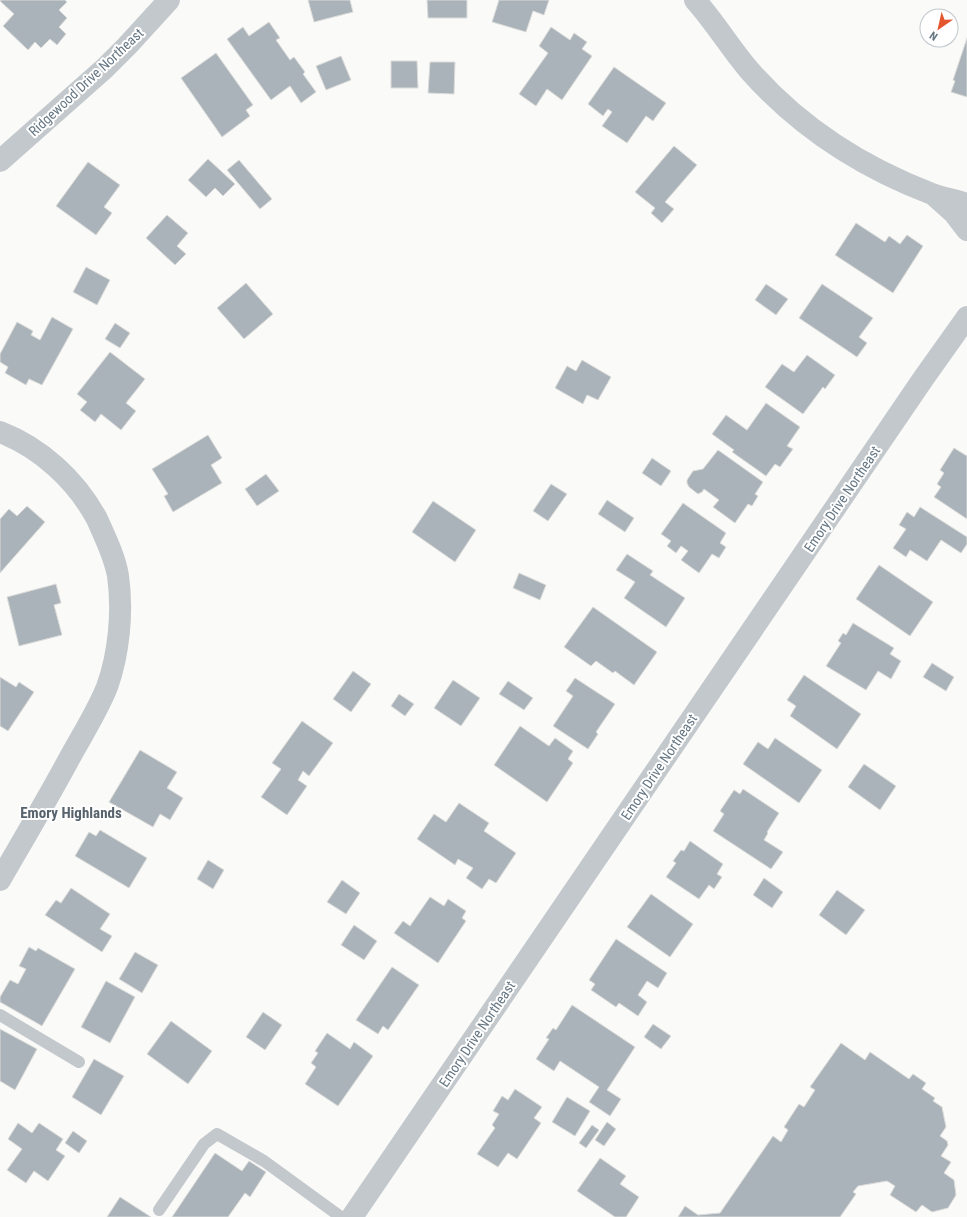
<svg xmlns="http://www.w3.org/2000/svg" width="967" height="1217" font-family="'Roboto Condensed',sans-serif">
<rect width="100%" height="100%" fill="#fafaf8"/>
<!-- building -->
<path fill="#aab3b9" stroke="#dcdcda" d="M1,0h64l2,2 -8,8 8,8 -8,9 7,7 -9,11 -7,-6 -9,9 -6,-6 -7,8 -25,-24 11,-12 -14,-13z
M308,0h42l3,12 -39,10z
M427,0h40v18h-39z
M498,0h51l-5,15 -11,-4 -7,21 -34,-10 7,-22z
M269,22l11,16 -4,2 14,20 4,-3 11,15 -2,2 13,18 -15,11 -11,-17 -19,14 -44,-61 16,-12 6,9z
M551,27l19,13 4,-7 13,9 -5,7 10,7 -30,44 -15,-11 -11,17 -17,-12 29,-41 -9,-7z
M967,38v59l-16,-5 4,-11 -2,-1z
M216,53l37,52 -7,5 4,6 -28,21 -41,-59z
M341,56l10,24 -25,10 -10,-24z
M391,61h26l1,27h-27z
M430,62h25l-1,32 -26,-1z
M614,67l52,36 -13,18 -7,-5 -19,27 -25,-17 10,-14 -4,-3 -5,7 -15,-12z
M674,146l23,19 -32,37 9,7 -12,14 -11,-10 4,-5 -20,-16z
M208,159l27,25 -12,12 -8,-8 -9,9 -18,-17z
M239,160l33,39 -12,10 -33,-39z
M88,162l32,23 -16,22 8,6 -16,22 -40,-29z
M167,215l21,18 -11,13 9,8 -11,11 -29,-27z
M856,223l29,19 4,-6 11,8 7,-9 16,11 -30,47 -58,-38z
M86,267l24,13 -13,25 -24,-13z
M246,283l27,31 -29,25 -27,-31z
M766,284l22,15 -12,16 -21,-15z
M822,284l51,34 -14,19 8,6 -10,14 -58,-39z
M52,317l21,12 -31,56 -13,-6 -3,6 -21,-12 3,-6 -8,-5v-8l17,-32 16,9 -2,4 9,5z
M115,323l15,10 -10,15 -15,-9z
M110,352l35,27 -19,24 10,8 -15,19 -20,-16 -6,8 -15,-12 7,-8 -10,-8z
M807,355l28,20 -10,14 -2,-2 -20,27 -38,-27 17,-23 12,8z
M582,360l29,17 -13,23 -11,-5 -4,9 -28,-16 12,-22 9,5z
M766,403l34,24 -13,19 6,3 -13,18 -5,-3 -9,12 -34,-24 2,-2 -22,-16 14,-19 21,15z
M208,435l14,23 -11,7 11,18 -49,29 -9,-16 4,-2 -16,-25z
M954,448l13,8v63l-33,-22 7,-10 -4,-3 7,-11 -4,-3z
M718,450l45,32 -8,12 3,2 -6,10 -4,-2 -13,19 -22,-16 6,-7 -15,-11 -2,3 -4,2 -9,-7 -2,-4v-3l6,-9 10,-2z
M652,458l19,13 -10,15 -19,-13z
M266,474l13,17 -22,15 -12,-17z
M551,484l16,10 -19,27 -15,-10z
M607,500l27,18 -9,14 -27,-18z
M433,501l43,29 -21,32 -43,-30z
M683,503l43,30 -6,10 6,4 -7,11 -7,-4 -13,19 -18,-13 7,-9 -7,-5 -5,7 -9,-7 4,-5 -10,-7z
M27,506l18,16 -45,51v-54l9,-10 8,7z
M920,507l47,30v7l-6,9 -20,-13 -14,21 -17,-11 -4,7 -13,-9 13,-19 -7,-4 8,-13 7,5z
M627,554l26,17 -3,4 35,23 -19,29 -42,-29 11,-16 -19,-12z
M879,565l54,37 -23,34 -54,-37z
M519,573l27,12 -6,15 -27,-12z
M56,584l5,19 -7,2 8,30 -43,11 -12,-49z
M593,607l64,45 -23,33 -19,-14 -2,2 -17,-12 -5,5 -27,-19z
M853,623l41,25 -4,6 11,7 -10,18 -13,-8 -12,19 -40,-24 15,-23 -3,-2 5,-8 3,2z
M932,663l22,14 -8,14 -23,-14z
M353,671l18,13 -20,28 -18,-13z
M804,675l57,39 -24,35 -47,-33 6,-10 -9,-6z
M0,677l16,10 3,-5 15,10 -26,39 -8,-5z
M575,678l40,26 -19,28 2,2 -10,15 -35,-23 20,-30 -7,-5z
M453,680l27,18 -19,28 -27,-18z
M508,681l25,17 -9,12 -25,-16z
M399,694l15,10 -9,12 -14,-10z
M302,721l31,22 -24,33 -6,-5 -5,9 9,6 -20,29 -26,-18 20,-28 -9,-6z
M520,726l29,20 6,-8 18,13 -5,8 5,4 -26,39 -53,-37z
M775,738l47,32 -23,33 -56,-39 15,-22 10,7z
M140,750l37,22 -10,16 16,10 -13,22 -10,-6 -7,13 -44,-25z
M864,764l32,22 -16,24 -32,-23z
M743,789l36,24 -12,19 1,1 -4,7 19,12 -12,17 -58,-38 11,-17 -4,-3 14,-21 6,4z
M459,803l30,20 -5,8 32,22 -20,30 -7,-4 -7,10 -16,-11 7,-10 -15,-9 -3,6 -38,-26 17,-25 12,8z
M100,830l47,28 -18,30 -54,-32 14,-24 7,4z
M690,841l33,23 -6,10 5,3 -8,12 -5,-4 -10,14 -33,-22 10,-14 -3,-2 8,-11 3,1z
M208,860l16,10 -11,19 -16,-10z
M764,878l19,14 -11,16 -19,-13z
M342,880l18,13 -14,21 -19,-12z
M71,888l39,26 -10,15 12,7 -10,16 -57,-37 11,-15 5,3z
M837,890l28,20 -19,25 -27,-20z
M651,894l42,30 -23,33 -43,-30z
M430,897l14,9 4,-7 18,12 -4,7 4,3 -28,42 -44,-30 9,-12 7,5z
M354,925l23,16 -13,19 -23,-15z
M616,939l51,34 -9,15 -11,-7 -9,14 9,7 -9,14 -19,-13 -3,4 -25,-17 4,-6 -6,-4z
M29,947l7,4 2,-3 37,21 -33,57 -42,-24v-5l10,-17 8,4 8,-15 -7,-3z
M135,952l23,13 -16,28 -23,-14z
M392,967l27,18 -31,45 -5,-4 -5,8 -22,-14z
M106,981l29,16 -25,46 -29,-16z
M572,1005l63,42 -28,43 14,9 -11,17 -21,-14 10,-15 -39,-26 -6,10 -18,-12 13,-20 -3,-1 7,-10 3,2z
M263,1012l19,13 -17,25 -19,-13z
M171,1021l41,30 -24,33 -41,-30z
M653,1024l18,12 -10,13 -17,-12z
M0,1029l37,20 -22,41 -15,-9z
M327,1033l23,16 4,-7 19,14 -35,50 -33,-22 11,-17 -5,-4 7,-10 -3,-2z
M841,1043l24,17 5,-8 39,27 4,-5 13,9 -4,6 13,9 -2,3 9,6 4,20 -6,9 7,5 1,4 -7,11 10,6 -7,11 10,7 2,15 -8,13 -16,4 -10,-7 -6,7 -26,-17 5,-9 -8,-5 -29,5 -5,6 3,2 -16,23h-162l7,-11 13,9 22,-2 53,-77 8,6 7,-12 -4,-3 15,-23 5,3 11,-17 -5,-3z
M94,1059l30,17 -23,39 -29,-18z
M515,1089l27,18 -8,11 7,5 -24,36 -9,-6 -10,14 -21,-13 18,-26 -3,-3 7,-11 -6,-3 9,-15 6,4z
M567,1097l23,14 -15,25 -23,-14z
M607,1122l9,7 -12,17 -9,-6z
M18,1123l14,10 7,-10 24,16 -7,11 9,6 -17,25 -14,-10 -8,12 -19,-13 15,-21 -14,-10z
M592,1125l7,5 -13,18 -7,-5z
M73,1131l14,10 -8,12 -14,-10z
M215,1153l27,18 7,-10 17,11 -16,25 -5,-4 -17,24h-56z
M600,1158l26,18 -6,8 19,13 -13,20h-11l-38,-26z
M120,1197l31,20h-44z"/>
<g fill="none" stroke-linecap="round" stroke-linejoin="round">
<!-- service -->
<path stroke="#c3c8cc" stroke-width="12" d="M0,1015l79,47
M159,1210l45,-66 13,-10 47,27 77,56"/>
<!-- minor -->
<path stroke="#c3c8cc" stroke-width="22" d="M695,0c20,22 35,48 54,70 50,57 112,97 183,124 11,4 23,6 35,10
M0,161l105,-93 22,-22 42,-46
M935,196l19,17 13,17
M0,432c41,16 76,48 97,87 8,18 18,38 21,57 5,35 1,78 -11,111 -10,25 -25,48 -38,72 -22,41 -46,81 -69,121
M352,1217l571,-838 44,-62"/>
</g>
<g text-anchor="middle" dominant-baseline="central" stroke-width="4" stroke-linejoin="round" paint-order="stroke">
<!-- street labels -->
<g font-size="14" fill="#657683" stroke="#fff">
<text transform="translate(86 82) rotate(-43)">Ridgewood Drive Northeast</text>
<text transform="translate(842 499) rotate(-56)">Emory Drive Northeast</text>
<text transform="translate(659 767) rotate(-56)">Emory Drive Northeast</text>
<text transform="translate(477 1034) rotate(-56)">Emory Drive Northeast</text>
</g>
<!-- neighbourhood labels -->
<g font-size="15" font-weight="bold" fill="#57646e" stroke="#fff">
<text x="71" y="813">Emory Highlands</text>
</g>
</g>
<!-- north arrow -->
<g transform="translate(939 28) rotate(214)"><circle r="19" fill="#ffffff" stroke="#c1c8cd"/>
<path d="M0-3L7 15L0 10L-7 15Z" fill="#e4572e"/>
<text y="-6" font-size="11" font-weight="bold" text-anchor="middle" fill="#657683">N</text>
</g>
</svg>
